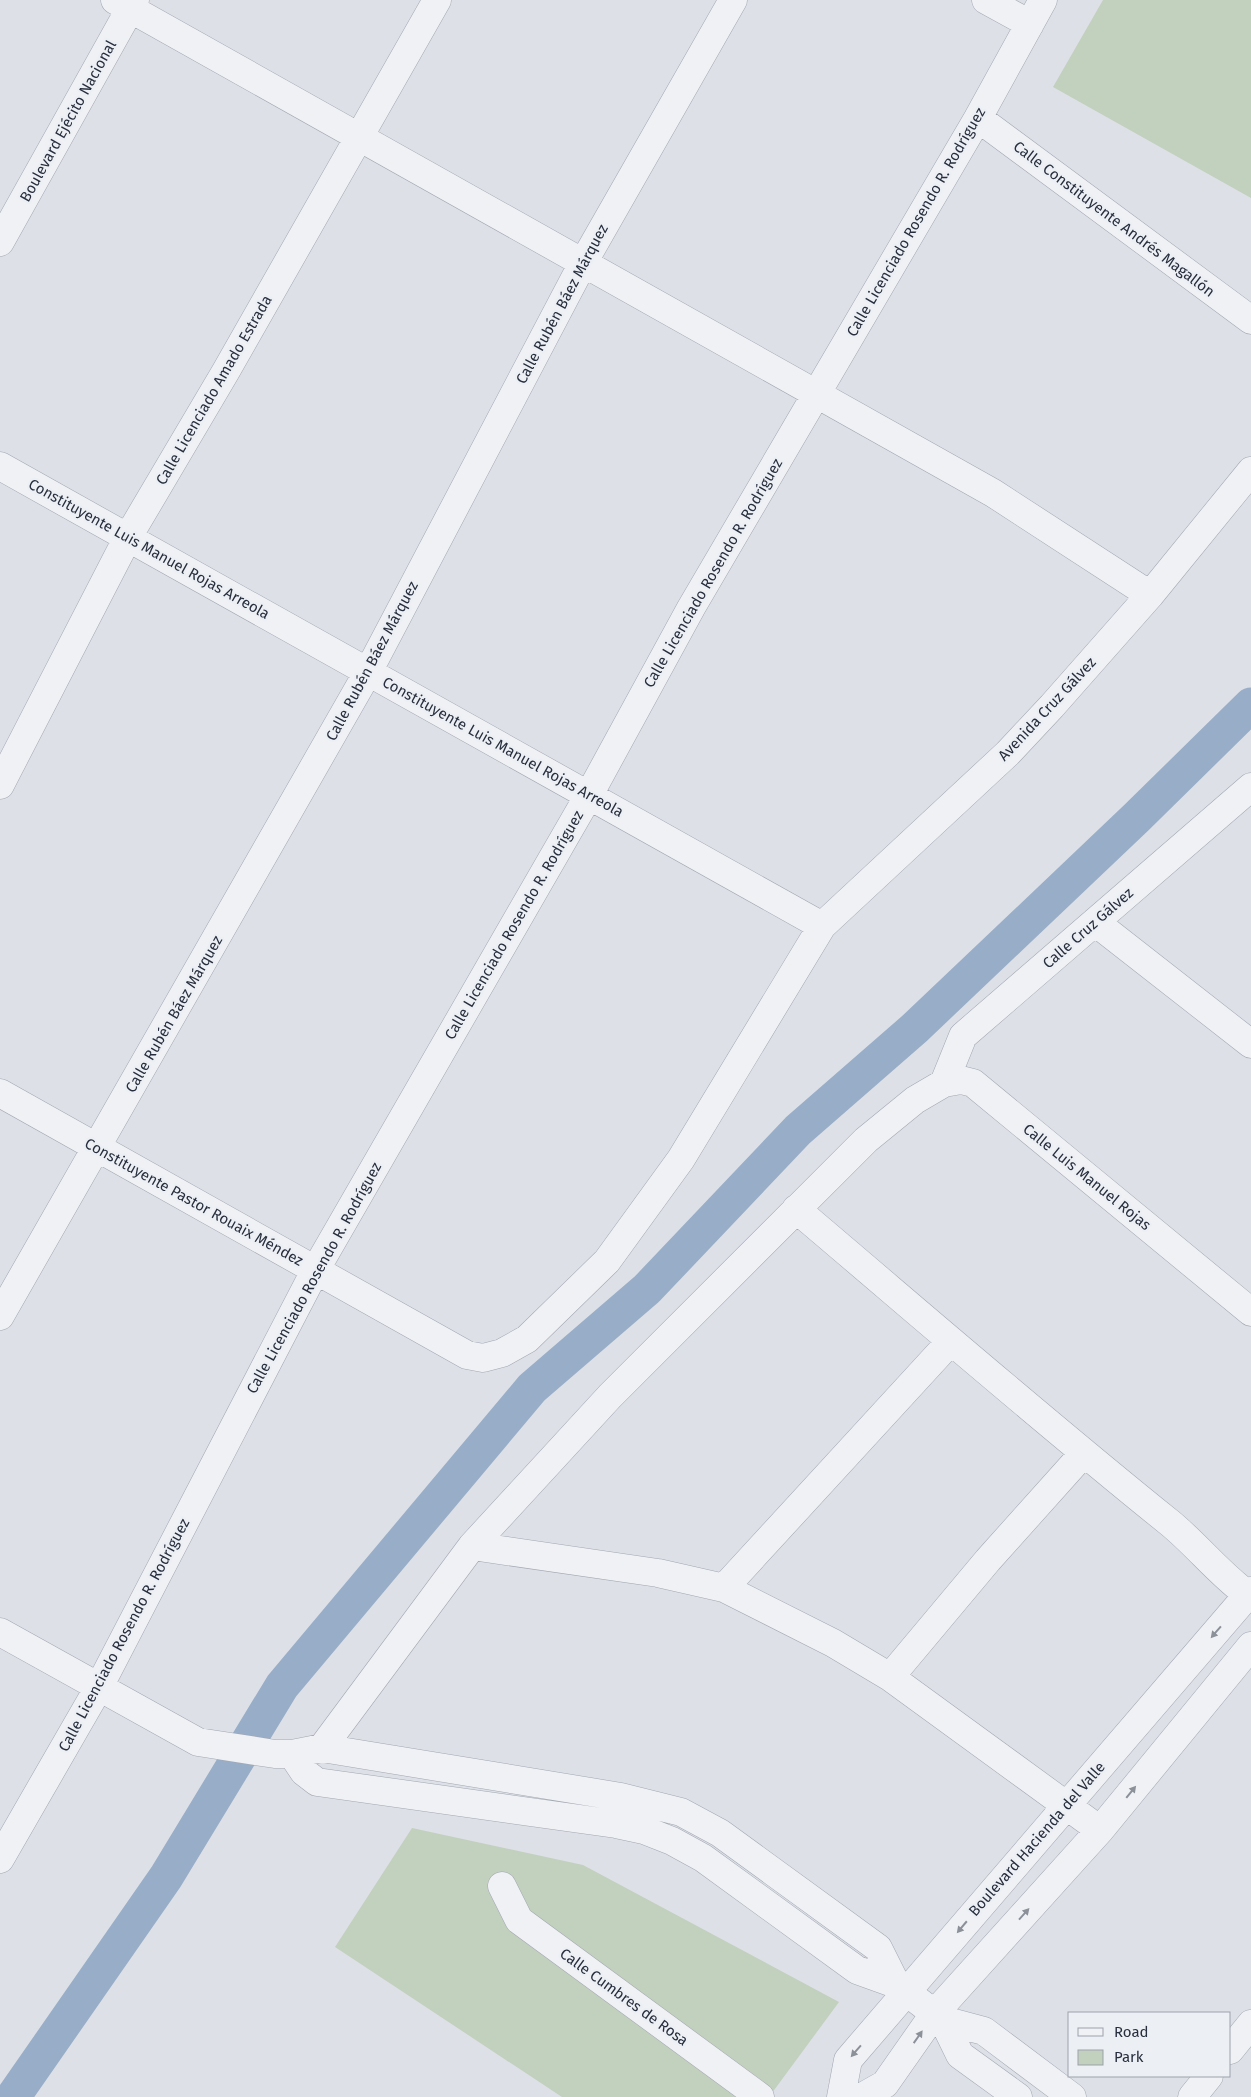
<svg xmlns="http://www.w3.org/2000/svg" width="1251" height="2097" font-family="'Fira Sans',sans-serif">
<rect width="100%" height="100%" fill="#dde0e7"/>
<!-- green -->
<path fill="#c2d0be" d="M1103,0h148v198l-198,-111z
M412,1828l171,37 256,137 -70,95h-207l-227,-150z"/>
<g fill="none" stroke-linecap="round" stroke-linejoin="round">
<!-- canal -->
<path stroke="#98adc7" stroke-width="35" d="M13,2097l153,-220 116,-191 250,-298 115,-99 151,-159 117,-102 221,-210 115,-113"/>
<!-- minor casing -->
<g stroke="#a3a7b1" stroke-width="29">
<path id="minor" d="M115,0l878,493 157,102
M986,0l44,24
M978,118l273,202
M0,242l135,-242
M0,466l822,460
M0,785l128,-248 98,-166 211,-371
M1095,922l156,122
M944,1083l19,-47 288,-249
M0,1093l467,262 16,3 19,-5 25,-14 80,-78 74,-102 141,-233 186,-173 44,-47 98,-111 101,-124
M796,1209c124,105 247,212 374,314 28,23 51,53 81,74
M0,1316l368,-644 215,-409 150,-263
M472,1546l186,27 66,15 109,55 57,34 210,153
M724,1588l226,-246
M0,1632l198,110 77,12h17l30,-6 299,49 60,15 39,21 158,115 18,36 47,36 17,35 58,42
M890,1677l98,-117 95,-106
M322,1748l150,-202 138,-150 256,-256 49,-40 29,-17 17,-3 12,3 278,229
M292,1754l12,18 13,10 299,42 28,6 28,11 31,17 154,112 39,14
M0,1859l99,-172 217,-418 273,-474 102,-187 287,-490 65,-118
M502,1886l17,34 241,177
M943,2020l41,11 88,66
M1230,2050l21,-26
M841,2097l7,-37 403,-469
M862,2097l23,-13 49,-70 166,-184 151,-184
M1192,2097l17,-21"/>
</g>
<!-- minor -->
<use href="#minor" stroke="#eff1f5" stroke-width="28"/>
</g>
<!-- one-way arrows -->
<defs><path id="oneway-solid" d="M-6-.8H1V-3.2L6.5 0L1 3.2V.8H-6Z" transform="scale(1.25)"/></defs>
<g fill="#8b9099">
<use href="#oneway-solid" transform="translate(1216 1632) rotate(131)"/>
<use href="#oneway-solid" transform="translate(1131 1792) rotate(-51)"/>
<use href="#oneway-solid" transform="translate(1024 1914) rotate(-48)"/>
<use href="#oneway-solid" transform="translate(962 1927) rotate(130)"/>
<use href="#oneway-solid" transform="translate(918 2037) rotate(-55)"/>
<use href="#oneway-solid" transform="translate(856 2051) rotate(131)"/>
</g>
<g text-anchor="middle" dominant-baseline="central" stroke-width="4.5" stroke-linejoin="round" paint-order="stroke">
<!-- street labels -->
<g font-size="15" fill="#272e3d" stroke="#eceff4">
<text transform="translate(68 121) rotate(-61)">Boulevard Ejécito Nacional</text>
<text transform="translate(1114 219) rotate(37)">Calle Constituyente Andrés Magallón</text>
<text transform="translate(916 222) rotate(-60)">Calle Licenciado Rosendo R. Rodríguez</text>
<text transform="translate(562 304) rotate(-62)">Calle Rubén Báez Márquez</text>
<text transform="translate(214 390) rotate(-60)">Calle Licenciado Amado Estrada</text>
<text transform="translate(149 549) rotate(29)">Constituyente Luis Manuel Rojas Arreola</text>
<text transform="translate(713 573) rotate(-60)">Calle Licenciado Rosendo R. Rodríguez</text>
<text transform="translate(372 661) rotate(-62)">Calle Rubén Báez Márquez</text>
<text transform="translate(1047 709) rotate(-47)">Avenida Cruz Gálvez</text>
<text transform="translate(503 747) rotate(29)">Constituyente Luis Manuel Rojas Arreola</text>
<text transform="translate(514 925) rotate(-60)">Calle Licenciado Rosendo R. Rodríguez</text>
<text transform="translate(1088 928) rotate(-41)">Calle Cruz Gálvez</text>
<text transform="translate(174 1014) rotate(-60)">Calle Rubén Báez Márquez</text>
<text transform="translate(1087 1177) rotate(39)">Calle Luis Manuel Rojas</text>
<text transform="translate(194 1202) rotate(29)">Constituyente Pastor Rouaix Méndez</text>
<text transform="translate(314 1278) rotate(-61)">Calle Licenciado Rosendo R. Rodríguez</text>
<text transform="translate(124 1635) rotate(-62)">Calle Licenciado Rosendo R. Rodríguez</text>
<text transform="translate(1037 1839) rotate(-49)">Boulevard Hacienda del Valle</text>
<text transform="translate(624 1997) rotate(36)">Calle Cumbres de Rosa</text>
</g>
</g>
<!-- legend -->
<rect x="1068" y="2012" width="162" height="65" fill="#eceff4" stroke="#9da2ab"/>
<rect x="1078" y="2028" width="25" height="8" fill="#eff1f5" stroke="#9da2ab"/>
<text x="1114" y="2037" font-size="15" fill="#272e3d">Road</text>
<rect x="1078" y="2050" width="25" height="15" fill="#c2d0be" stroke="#9da2ab"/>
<text x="1114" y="2062" font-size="15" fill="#272e3d">Park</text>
</svg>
